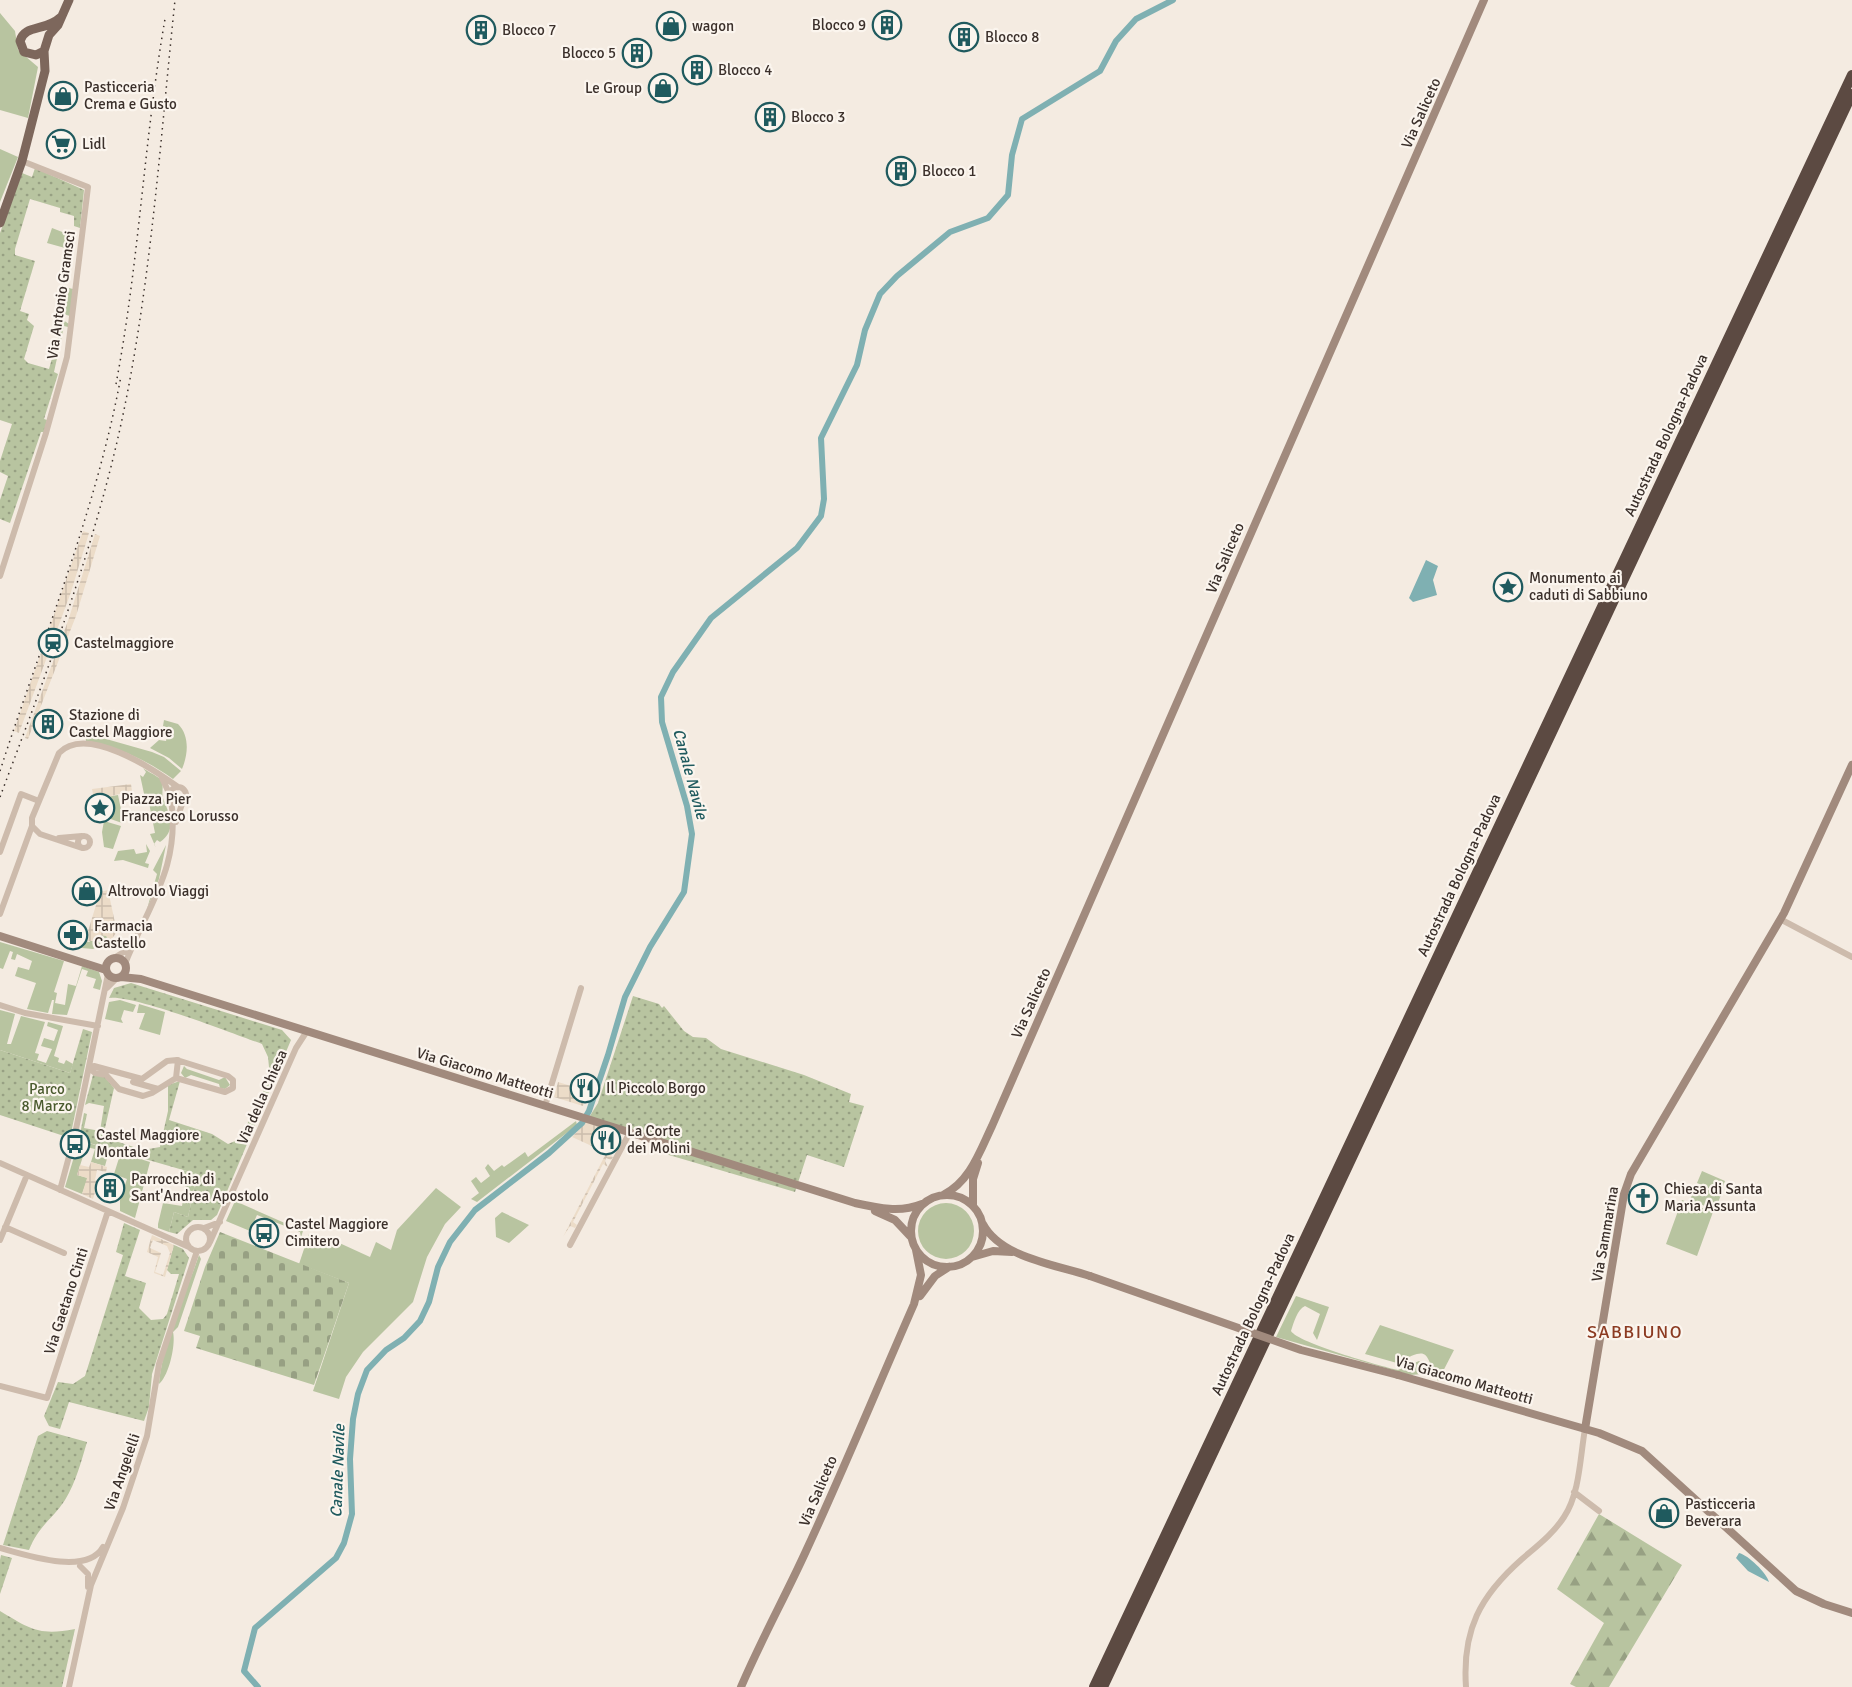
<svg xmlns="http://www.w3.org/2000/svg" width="1852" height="1687" font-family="Signika,sans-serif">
<defs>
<pattern id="forest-firs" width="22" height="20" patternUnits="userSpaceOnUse" patternTransform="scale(1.5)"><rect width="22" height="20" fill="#b8c4a0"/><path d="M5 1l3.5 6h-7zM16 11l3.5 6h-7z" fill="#97a083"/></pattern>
<pattern id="cemetery-stones" width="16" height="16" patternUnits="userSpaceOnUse" patternTransform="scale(1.5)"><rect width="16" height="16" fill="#b8c4a0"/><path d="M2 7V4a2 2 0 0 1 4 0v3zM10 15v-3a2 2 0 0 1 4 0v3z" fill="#97a083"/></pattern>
<pattern id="park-dots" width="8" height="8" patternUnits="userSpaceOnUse" patternTransform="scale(1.5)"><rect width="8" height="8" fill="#b8c4a0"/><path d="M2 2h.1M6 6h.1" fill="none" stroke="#97a083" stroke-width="1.8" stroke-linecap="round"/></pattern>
<pattern id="plaza-grid" width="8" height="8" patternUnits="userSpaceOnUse" patternTransform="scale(1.5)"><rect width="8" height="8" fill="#ecdcc8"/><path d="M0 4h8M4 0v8" fill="none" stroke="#cbbdac"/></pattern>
</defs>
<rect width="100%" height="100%" fill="#f4ebe1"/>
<!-- grass -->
<path fill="#b8c4a0" d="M0,13l15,18 3,19 20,17 -10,51 -28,-8z
M0,149l18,8 -18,45z
M52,228l18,7 -5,13 -18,-5z
M65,287l8,2 -3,27 -13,-4z
M164,720l14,4c12,12 10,31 4,45l-13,-11 -19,-10 9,-8 7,1 3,-13 -6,-2z
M85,733l67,19 12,5 17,14 -8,8c-27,-19 -54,-32 -87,-38z
M143,768c5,4 13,7 17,11 5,7 1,12 3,19 6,16 15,31 -3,44l-3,-2 -3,4 2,4 -6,-14 5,-1 -6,-30h-3l-6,-28 3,2 3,-5z
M118,795l5,24 -1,4 -20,-7 5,-19z
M104,821l17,5 -8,23 -9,-2 -2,-15z
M146,844l4,7 -5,12 4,1 -1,4 -25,-8 -9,1 4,-10 16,-2 2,5 11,-2z
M166,845l-7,34 -12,30 10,-35 -4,-4z
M98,935h8l4,6 -17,8 -22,-2 3,-9 15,4z
M0,942l64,19 -10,31 3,1 -2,10 10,2 3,-21 8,2 6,-20 17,6 3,9 -2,9 -7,-2 3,-9 -10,-3 2,-5 -6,-2 -15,46 -15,-1 2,-14h-2l-4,13 -21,-4 9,-26 -21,-7 3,-9 11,3 3,-9 -15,-7 -2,6 -4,-1 2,-7 -3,-1 -7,18 -3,-1z
M120,1000l16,5 -3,7 -9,-2 -3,9 2,4 -18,-4 4,-17z
M139,1004l26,8 -5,23 -21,-6 6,-16h-8z
M0,1010l15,4 -8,30h4l10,-28 24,6 -10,31 4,1 -2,6 9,3 6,-14 -11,-3 3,-8 10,3 4,-11 -11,-4 1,-4 15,4 -9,30 5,2 -1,4 6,2 2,-4 7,4 -3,9 -70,-23z
M184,1066l3,3 32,11 6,-3 5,8 -5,4 -5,-1 -1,-4 -28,-9 -6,3 -4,-5z
M576,1121l1,4 -100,77 -6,-3 8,-6 -8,-12 5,-4 5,6 9,-7 -5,-8 3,-4 6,7 8,-6 2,2 21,-15 3,5z
M79,1140l71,22 -15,56 -15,-7v-11l7,-21 -13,-5 5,-16 -11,-3 -3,11 -14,-4 4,-13 -9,-2 -9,28 11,3 -6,16 -17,-7z
M182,1170l15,4 -9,43 -14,-5 -5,20 -11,-4v-4l5,-21 19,3 4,-22 -7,-2z
M1702,1171l23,10 -5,12 -23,-10z
M1696,1185l25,10 -6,15 -25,-10z
M436,1188l25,19 -16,17 -18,33 -14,45 -50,50 -17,25 -7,22 -26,-8 36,-108 -50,-19 10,-30 24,11 2,-4 35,16 6,-15 15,8 6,-20z
M1682,1200l31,12 -16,44 -31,-12z
M235,1201l68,30 -2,6 -1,-5 -43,-17 -7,16 -24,-10z
M918 1231a28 28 0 1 1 56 0a28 28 0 1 1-56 0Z
M502,1212l27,13 -20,18 -13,-6 -1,-19z
M199,1255l2,4 -23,68 -5,5c3,12 -4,44 -14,52 3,-39 27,-91 40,-129z
M1296,1296l33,11 -12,33 -4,-7 7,-19 -15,-8c-8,4 -11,16 -14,25 7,12 89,35 107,39l21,-9 6,4 -2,9 -13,1 -134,-38z
M1380,1325l74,25 -16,31c-14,-28 -7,-36 -41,-18l-32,-9z"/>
<!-- forest -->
<path fill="url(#forest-firs)" d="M1599,1514l83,51 -73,122h-33l-6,-3 34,-61 -47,-34z"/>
<!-- cemetery -->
<path fill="url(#cemetery-stones)" d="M220,1232l129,51 -35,102 -118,-37 4,-12 -16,-5 21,-64z"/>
<!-- park -->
<path fill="url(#park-dots)" d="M35,168l49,22 -4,38 -6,-2v-10l-14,-4v-4l-30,-9 -15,50v6l20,6 -15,50 9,3 -2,6 7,6 -10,33 4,4 21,6 14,-49 6,4 -1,3 -4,-1 -10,46 4,2 -14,45 3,1 -3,12h-3l-31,91 -10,-4v-19l8,-24 -8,-4v-11l12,-37 -12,-4v-187l22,-60 10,4z
M131,983l151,47 9,10 -74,175 -6,5h-18l-16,14 -8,-2 5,-20 14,5 9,-43 -118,-34 5,-27 3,1 -3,14 16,3 4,-25 -15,-3 -4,2 8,-30 12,2 9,11 -11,49 40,13 17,-3 8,-36v-26l12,-4 -11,39 43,14 16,10 12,-5 30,-62 -2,-20 -6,-13c-28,-10 -130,-50 -153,-46l5,-10z
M633,996l26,8 3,4 2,-2 20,25 9,6 13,1 15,11 83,26 47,19 -2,8 15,4 -20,61 -37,-12 -12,37 -133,-39 -5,-12 -69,-22 10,-16z
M83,1029l9,3 -22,106 -70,-23v-65l70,23z
M124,1223l16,7 -15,46 21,7 -7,25 12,12 12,-1 4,-5 12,-40h-8l-4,-4 7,-25 9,4 6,9 -37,116 -3,33 -5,14 -75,-19 -9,27 -11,-3 -5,-10 14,-34 15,2 12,-8 38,-121 -7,-3z
M47,1431l40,11c-6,20 -11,40 -22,58 -13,20 -26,25 -36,50l-26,-5 35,-109z
M1,1555l11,3 -12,36v-34z
M0,1611c30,18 39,25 75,18l-13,58h-62z"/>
<!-- plaza -->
<path fill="url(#plaza-grid)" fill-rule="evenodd" d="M83,531l6,2 -18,59 -52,141 -5,-2z
M95,534l5,2 -24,80 -48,123 -3,-1 44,-120z
M131,784l1,7 -25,6 -9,23 -6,-31z
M108,890l9,42 -7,9 -4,-5 -8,-1 -5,6h-8l15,-49z
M558,1082l30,9 -5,15 -29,-9z
M586,1122l34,12v3l-11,17 4,3 -2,3 -5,-2 -1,3 3,6 -5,-3 -30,58 4,3 -2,3 -5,-2 -7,11 53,-103 -12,-5 -10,18 -22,-10z
M91,1162l16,5 -1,5 -9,-2 -2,10 3,2 -5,17 -11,-5 5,-16 -10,-3 3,-10 9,2z
M152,1235l22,10 -9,32 -11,-4 4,-16 -11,-5zM153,1240l14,6 3,7 -7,22 -8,-3 6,-19 -11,-5z"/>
<!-- water -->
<path fill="#7fb0b2" d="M1426,560l12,6 -5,14 4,15 -24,7 -4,-4z
M1739,1553c9,2 28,20 30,29l-21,-11 -12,-13z"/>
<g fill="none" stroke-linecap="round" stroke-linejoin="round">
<!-- canal -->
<path stroke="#7fb0b2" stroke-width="6" d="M258,1687l-14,-16 11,-43 81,-70 8,-15 8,-29 -2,-55 3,-40 5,-25 9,-24 19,-20 18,-12 16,-17 9,-19 9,-35 12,-25 25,-32 74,-57 33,-30 7,-12 19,-56 17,-58 25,-50 34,-55 8,-58 -5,-28 -25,-84 -1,-25 12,-25 38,-54 86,-70 24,-32 3,-17 -3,-61 36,-73 8,-35 15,-36 17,-18 53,-44 38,-14 20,-23 4,-40 10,-36 78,-48 16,-30 20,-22 37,-19"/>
<!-- street -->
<path stroke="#cdbbac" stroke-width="6" d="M0,576l46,-143 21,-76 21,-170 -66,-26
M161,776l9,19
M170 795a8 8 0 1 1 16 0a8 8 0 1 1-16 0Z
M176,822l7,-21
M78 842a6 6 0 1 1 12 0a6 6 0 1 1-12 0Z
M59,838l23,-2
M82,848l-42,-14 -8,-8v-8l27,-65c27,-29 94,16 119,34
M0,852l21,-58 18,7
M0,914l32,-88
M1780,919l72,38
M114,958l16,-10
M125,964c23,-59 56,-97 46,-165
M107,988l10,-10
M0,1005l25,8 73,13
M177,1060l51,16 5,4v8l-8,4 -49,-14 -24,15 -9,3 -24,-7 -13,-14 -11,-2 -6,-5 5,-2 48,13 25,-18z
M176,1078l2,-18
M133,1082l25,7
M545,1106l36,-118
M0,1163l189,84
M60,1190l15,-56 33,-160
M186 1239a12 12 0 1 1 24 0a12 12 0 1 1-24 0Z
M5,1227l59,26
M204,1228l16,-6
M0,1240l27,-65
M210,1242l86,-194 11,-17
M570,1245l60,-113
M0,1386l47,12 61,-187
M1574,1492l25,19
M0,1548c25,7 87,28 103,-1
M80,1566l8,8v13
M69,1687l22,-102 32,-77 24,-72 12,-72 38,-113
M1466,1687c-4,-57 14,-91 56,-128 15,-13 31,-25 42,-42 16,-24 16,-60 21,-88"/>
<!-- secondary -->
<path stroke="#a18a7d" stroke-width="8" d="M0,936l106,34
M106 968a10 10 0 1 1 20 0a10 10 0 1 1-20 0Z
M121,977l20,2 714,224c23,5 45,10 67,1
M943,1195c27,-13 37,-44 49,-69l492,-1126
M911 1231a36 36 0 1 1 72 0a36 36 0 1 1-72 0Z
M973,1206v-27l5,-16
M875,1211l20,9 15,16
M983,1224c18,34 74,41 107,52
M972,1257l21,-6 19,1
M920,1296l15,-20 14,-9
M1398,1375l201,58 43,18 154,140 28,13 28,9
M1585,1429l39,-235 7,-20 153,-261 68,-148
M741,1687c20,-47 44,-90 65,-136 38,-82 72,-165 108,-247l7,-29 -5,-25"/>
<!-- primary -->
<path stroke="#7d675c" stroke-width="9" d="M61,17c-16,15 -36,7 -41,24l4,11 12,3 8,-4 5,-16 9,-10 11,-25
M0,223l22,-62 10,-39 13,-51 -1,-20"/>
<!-- highway -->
<path stroke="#5c4a42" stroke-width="10" d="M1094,1687l758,-1612
M1103,1687l749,-1593"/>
<!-- rail -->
<path stroke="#3b302b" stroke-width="1.5" stroke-dasharray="1.5 4.5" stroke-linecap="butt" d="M116,384c23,-121 28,-244 49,-365
M0,771c42,-131 96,-259 121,-395
M0,797c49,-131 99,-260 126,-397 26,-131 35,-267 49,-400"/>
<!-- secondary-bridge -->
<path stroke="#a18a7d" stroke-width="8" d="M1090,1276l211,74 97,25"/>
</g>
<!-- icons -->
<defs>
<g id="building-ring" transform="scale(1.5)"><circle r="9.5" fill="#fbf5ee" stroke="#1f5a5e" stroke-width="1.5"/><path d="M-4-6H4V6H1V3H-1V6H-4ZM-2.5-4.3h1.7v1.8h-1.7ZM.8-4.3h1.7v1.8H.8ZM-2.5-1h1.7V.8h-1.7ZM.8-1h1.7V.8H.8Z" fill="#1f5a5e"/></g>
<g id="shop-ring" transform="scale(1.5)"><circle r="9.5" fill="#fbf5ee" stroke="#1f5a5e" stroke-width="1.5"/><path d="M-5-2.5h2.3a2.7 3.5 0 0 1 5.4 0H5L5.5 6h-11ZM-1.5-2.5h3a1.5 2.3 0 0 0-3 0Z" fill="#1f5a5e"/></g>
<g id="supermarket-ring" transform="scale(1.5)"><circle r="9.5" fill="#fbf5ee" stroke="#1f5a5e" stroke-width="1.5"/><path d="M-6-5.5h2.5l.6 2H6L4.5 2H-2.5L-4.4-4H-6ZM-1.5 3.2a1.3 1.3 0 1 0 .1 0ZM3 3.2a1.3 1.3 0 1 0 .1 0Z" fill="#1f5a5e"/></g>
<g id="sight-ring" transform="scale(1.5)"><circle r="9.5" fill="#fbf5ee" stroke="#1f5a5e" stroke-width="1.5"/><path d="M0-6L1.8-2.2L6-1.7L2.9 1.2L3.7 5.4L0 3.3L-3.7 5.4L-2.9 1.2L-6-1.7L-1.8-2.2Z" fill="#1f5a5e"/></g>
<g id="station-ring" transform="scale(1.5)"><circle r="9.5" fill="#fbf5ee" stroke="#1f5a5e" stroke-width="1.5"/><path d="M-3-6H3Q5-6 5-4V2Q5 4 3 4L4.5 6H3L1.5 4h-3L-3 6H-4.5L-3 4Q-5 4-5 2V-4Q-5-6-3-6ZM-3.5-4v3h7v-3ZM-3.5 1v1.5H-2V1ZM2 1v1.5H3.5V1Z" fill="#1f5a5e"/></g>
<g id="pharmacy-ring" transform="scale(1.5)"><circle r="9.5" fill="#fbf5ee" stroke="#1f5a5e" stroke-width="1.5"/><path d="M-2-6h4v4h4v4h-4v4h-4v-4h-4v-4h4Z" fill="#1f5a5e"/></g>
<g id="restaurant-ring" transform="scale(1.5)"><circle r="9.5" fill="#fbf5ee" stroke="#1f5a5e" stroke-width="1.5"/><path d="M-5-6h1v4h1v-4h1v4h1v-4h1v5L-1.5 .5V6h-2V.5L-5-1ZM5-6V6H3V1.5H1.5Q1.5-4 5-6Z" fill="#1f5a5e"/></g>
<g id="bus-ring" transform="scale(1.5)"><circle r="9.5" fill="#fbf5ee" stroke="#1f5a5e" stroke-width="1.5"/><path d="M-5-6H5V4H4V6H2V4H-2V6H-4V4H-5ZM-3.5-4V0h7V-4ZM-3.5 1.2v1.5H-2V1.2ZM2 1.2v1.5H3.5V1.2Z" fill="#1f5a5e"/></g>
<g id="church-ring" transform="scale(1.5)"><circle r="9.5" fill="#fbf5ee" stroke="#1f5a5e" stroke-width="1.5"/><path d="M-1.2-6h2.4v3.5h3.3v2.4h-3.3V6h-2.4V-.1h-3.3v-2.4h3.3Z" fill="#1f5a5e"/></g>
</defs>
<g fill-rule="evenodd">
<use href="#building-ring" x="887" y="25"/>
<use href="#shop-ring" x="671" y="26"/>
<use href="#building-ring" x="481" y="30"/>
<use href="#building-ring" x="964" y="37"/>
<use href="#building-ring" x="637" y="53"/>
<use href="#building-ring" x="697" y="70"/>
<use href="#shop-ring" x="663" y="88"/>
<use href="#shop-ring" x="63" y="96"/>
<use href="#building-ring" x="770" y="117"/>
<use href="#supermarket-ring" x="61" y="144"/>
<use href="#building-ring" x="901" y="171"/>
<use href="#sight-ring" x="1508" y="587"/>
<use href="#station-ring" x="53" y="643"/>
<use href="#building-ring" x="48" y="724"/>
<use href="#sight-ring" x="100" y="808"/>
<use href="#shop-ring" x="87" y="891"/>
<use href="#pharmacy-ring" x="73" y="935"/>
<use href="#restaurant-ring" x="585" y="1088"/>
<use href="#restaurant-ring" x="606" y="1140"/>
<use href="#bus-ring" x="75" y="1144"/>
<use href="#building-ring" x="110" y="1188"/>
<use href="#church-ring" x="1643" y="1198"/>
<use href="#bus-ring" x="264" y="1233"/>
<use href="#shop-ring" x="1664" y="1513"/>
</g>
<g text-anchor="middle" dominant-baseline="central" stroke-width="4.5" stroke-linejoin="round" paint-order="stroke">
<!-- poi labels -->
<g font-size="15" fill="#3b302b" stroke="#fbf5ee" text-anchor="start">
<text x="866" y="25" text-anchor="end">Blocco 9</text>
<text x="692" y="26">wagon</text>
<text x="502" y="30">Blocco 7</text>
<text x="985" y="37">Blocco 8</text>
<text x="616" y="53" text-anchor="end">Blocco 5</text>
<text x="718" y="70">Blocco 4</text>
<text x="84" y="87">Pasticceria<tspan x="84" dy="17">Crema e Gusto</tspan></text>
<text x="642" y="88" text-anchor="end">Le Group</text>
<text x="791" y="117">Blocco 3</text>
<text x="82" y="144">Lidl</text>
<text x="922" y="171">Blocco 1</text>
<text x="1529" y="578">Monumento ai<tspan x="1529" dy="17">caduti di Sabbiuno</tspan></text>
<text x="74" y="643">Castelmaggiore</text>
<text x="69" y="715">Stazione di<tspan x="69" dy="17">Castel Maggiore</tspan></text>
<text x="121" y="799">Piazza Pier<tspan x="121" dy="17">Francesco Lorusso</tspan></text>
<text x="108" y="891">Altrovolo Viaggi</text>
<text x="94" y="926">Farmacia<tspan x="94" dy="17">Castello</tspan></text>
<text x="606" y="1088">Il Piccolo Borgo</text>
<text x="627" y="1131">La Corte<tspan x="627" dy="17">dei Molini</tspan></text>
<text x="96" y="1135">Castel Maggiore<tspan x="96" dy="17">Montale</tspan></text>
<text x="131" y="1179">Parrocchia di<tspan x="131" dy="17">Sant'Andrea Apostolo</tspan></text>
<text x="1664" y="1189">Chiesa di Santa<tspan x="1664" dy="17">Maria Assunta</tspan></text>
<text x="285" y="1224">Castel Maggiore<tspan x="285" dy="17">Cimitero</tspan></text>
<text x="1685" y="1504">Pasticceria<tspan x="1685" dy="17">Beverara</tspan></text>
</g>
<!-- street labels -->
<g font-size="15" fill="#3b302b" stroke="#fbf5ee">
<text transform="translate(1421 113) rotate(-66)">Via Saliceto</text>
<text transform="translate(61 295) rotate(-82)">Via Antonio Gramsci</text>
<text transform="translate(1666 435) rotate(-65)">Autostrada Bologna-Padova</text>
<text transform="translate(1225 558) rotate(-67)">Via Saliceto</text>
<text transform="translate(1459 875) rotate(-65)">Autostrada Bologna-Padova</text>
<text transform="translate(1031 1003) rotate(-66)">Via Saliceto</text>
<text transform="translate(485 1073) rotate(17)">Via Giacomo Matteotti</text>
<text transform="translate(262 1097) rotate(-66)">Via della Chiesa</text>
<text transform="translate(1605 1234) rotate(-80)">Via Sammarina</text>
<text transform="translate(66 1301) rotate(-72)">Via Gaetano Cinti</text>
<text transform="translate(1253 1314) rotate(-65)">Autostrada Bologna-Padova</text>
<text transform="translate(1464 1380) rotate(16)">Via Giacomo Matteotti</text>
<text transform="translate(122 1472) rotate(-71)">Via Angelelli</text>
<text transform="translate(818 1491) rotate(-67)">Via Saliceto</text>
</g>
<!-- park labels -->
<g font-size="15" fill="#4a5a2e" stroke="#fbf5ee">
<text x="47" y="1089">Parco<tspan x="47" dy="17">8 Marzo</tspan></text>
</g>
<!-- water labels -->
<g font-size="16" font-style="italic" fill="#1f5a5e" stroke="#fbf5ee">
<text transform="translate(690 774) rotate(75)">Canale Navile</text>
<text transform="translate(338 1471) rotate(-88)">Canale Navile</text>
</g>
<!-- quarter labels -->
<g font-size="18" letter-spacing="1.5" fill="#8c3b22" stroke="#fbf5ee">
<text x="1635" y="1332">SABBIUNO</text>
</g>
</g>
</svg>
